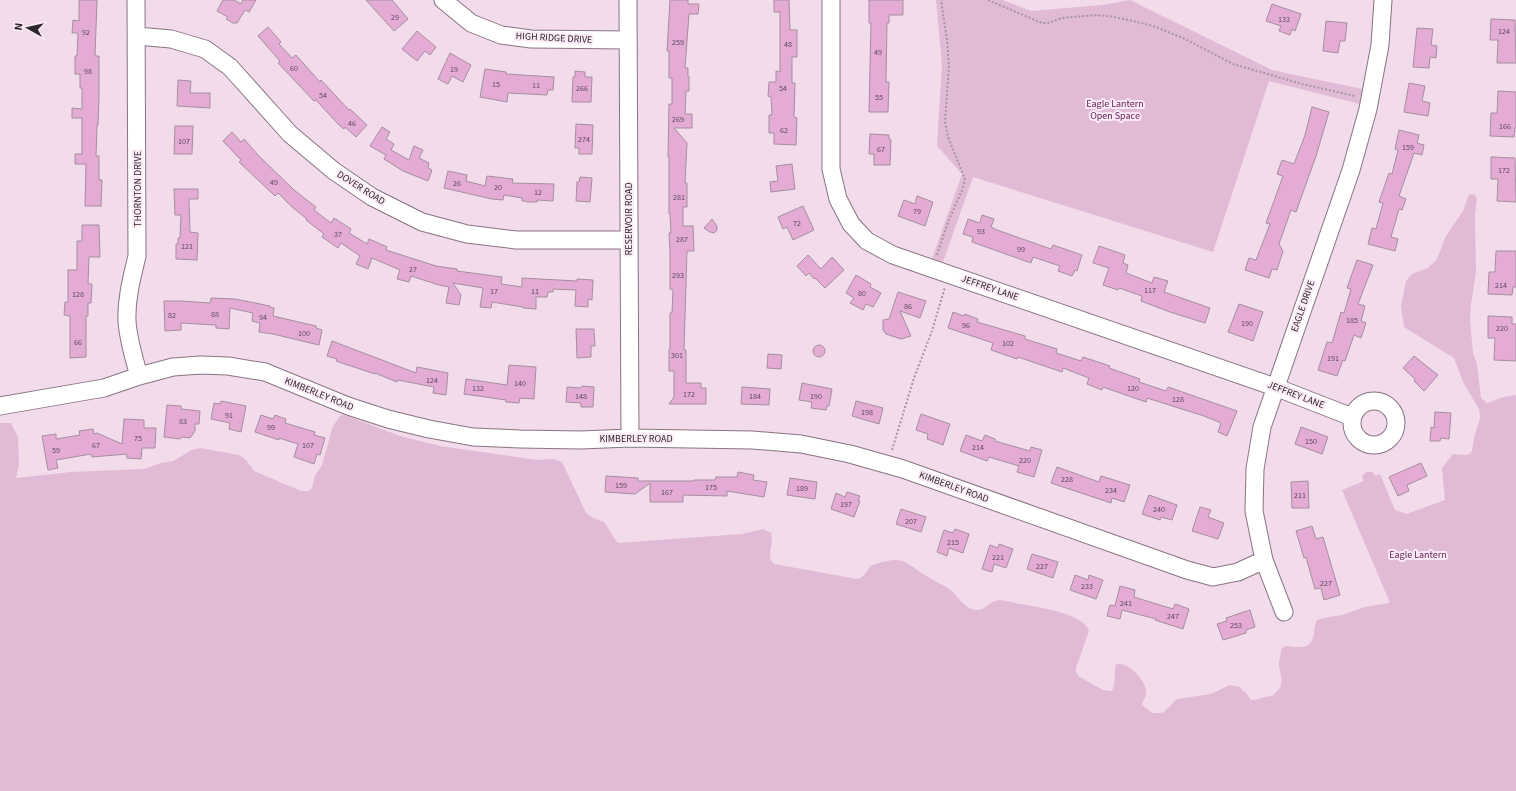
<svg xmlns="http://www.w3.org/2000/svg" width="1516" height="791" font-family="'Source Sans 3',sans-serif">
<rect width="100%" height="100%" fill="#f2dbeb"/>
<!-- green -->
<path fill="#e1bad5" d="M936,0h67l28,11 71,-6 28,-5 142,70 90,19 -2,15 -91,-23 -56,171 -240,-75 -30,85 -11,-3 30,-85 -25,-28 5,-81z
M1469,194l6,1 2,4 -2,16 1,57 -5,32 -1,16 3,33 4,11 4,34 6,5 17,-6 12,-2v396h-1516v-368h11l7,14 1,28 -3,13 55,-6 73,-3 17,-6 12,-2 19,-11 8,-2 39,7 7,5 8,11 47,20h8l3,-3 3,-12 7,-11 11,-39 8,-11h4l55,21 40,10 97,14 17,-1 8,3 24,51 7,5 11,4 12,19 3,2 123,-9 21,-5 8,4c4,10 -6,23 3,31l83,15c8,-1 9,-9 15,-14 7,-2 16,-5 24,-5 12,0 22,12 32,17 9,6 18,8 26,16 5,6 12,16 21,17 10,1 14,-9 24,-10 7,0 14,3 21,4 15,2 65,10 69,27l-13,37v4l2,4 25,14 9,1c4,-7 2,-18 4,-27 12,-2 32,17 30,30 0,4 -4,7 -4,11l10,8h8l4,-1 13,-13 34,-5 19,-9 9,2 7,6 5,7c7,0 14,-4 21,-4 16,-13 7,-18 7,-35 1,-4 2,-9 3,-13l4,-2c15,1 25,5 28,-13 0,-5 1,-9 3,-13l12,-3 13,-2 23,-8 25,-4 -48,-113 22,-9 -2,-5c3,-4 6,-5 11,-4l2,4 5,-2 15,36 12,4 38,-14 -3,-32 11,-14 13,1 4,-1 2,-3 2,-13 6,-20 -1,-9 -16,-27 -9,-24 -50,-31 -3,-21 5,-25 6,-7 16,-6 9,-9 9,-23 17,-25z"/>
<!-- building -->
<path fill="#e4acd5" stroke="#a48f9d" d="M79,0h18l-2,56h4v42l-1,27h-1l-1,31h3v24h3l-1,26h-16l1,-42h-11v-10h7v-36h-10v-10l10,1v-21h-2v-14h-5v-18h2l1,-23h-6l1,-13 6,1z
M223,0h11l7,4 2,-4h13l-7,12 -4,-2 -8,13h-4l-7,-4 2,-2 -11,-6z
M366,0h26l16,19 -14,12z
M670,0h18v4h11l-1,10h-9l-4,54h3v9h1v14h-3l-1,23h7v14h-18l13,15 -2,40h2v24h-4v19h10l1,25h-7l-3,99h2v33h15v5h5v16h-37l5,-7v-26h-5v-22h1v-36h2l1,-23 -3,-1v-37l-1,-19h2l-1,-19h-1v-57h-1l1,-53h3v-26h-3v-27h-2z
M774,0h15l1,30h7v27h-5v26h3l-1,34 3,1 -1,27 -22,-1v-11h-5v-18h3l-1,-18 -3,-1 1,-14h7v-11l4,1v-60h-6z
M869,0h34v15h-14v8h-2l-1,59h3l-1,30h-19l2,-89h-2z
M1272,4l29,10 -6,17 -3,-2 -2,6 -11,-4 2,-5 -15,-5z
M1491,19l24,1 1,43h-19l1,-23h-8z
M1326,21l21,2 -2,18h-5l-2,12 -15,-2z
M268,27l13,15 -2,2 13,14 4,-3 24,27 1,-2 28,30 1,-1 17,16 -11,12 -11,-10 -1,2 -5,-4 -23,-25 -2,1 -36,-38 2,-2 -22,-25z
M1417,28l16,1 -2,16 6,1 -1,12 -6,-1 -1,11 -16,-1z
M417,31l19,16 -6,8 -5,-4 -8,10 -15,-12z
M450,53l21,12 -8,17 -11,-6 -4,8 -10,-5z
M485,69l21,3v2l48,3 -1,13h-5l-1,5 -39,-2 -1,9 -27,-5z
M575,71l10,1v5h7l-1,25h-19l1,-25h2z
M178,80l13,1 -1,12h20v15l-33,-2z
M1409,83l16,3 -3,15 8,2 -2,13 -24,-4z
M1498,91l18,1v36h-1l-1,9 -24,-1 1,-23h6z
M1312,107l17,5 -13,44 -20,56 -5,-2 -12,34 4,7 -6,19 -5,-1 -3,9 -24,-8 4,-12 7,2 14,-36 -4,-1 17,-47 -6,-2 5,-14 12,4 11,-29z
M576,124l17,1 -1,29h-13v-6h-4z
M175,126h18l-1,28h-18z
M382,127l8,5 -4,7 8,5 -3,6 18,10 5,-14 9,4 -4,8 10,5 -1,5 4,2 -4,11 -25,-10 -19,-12 2,-4 -16,-9z
M1399,130l20,5 -2,8 7,2 -2,10 -8,-2 -15,43 7,3 -4,11 -3,-1 -8,28 7,2 -3,12 -27,-7 4,-16 4,1 7,-26 -4,-1 10,-29 3,1 6,-24 -3,-1z
M232,132l9,10 3,-3 14,16 36,35 22,17 -2,3 17,13 3,-5 17,11 -2,4 18,11 2,-5 18,8 -1,3 50,16 21,3v2l45,6 -1,7 21,3v-9l55,3v-2l16,1 -1,20 -4,-1v8l-13,-1 1,-16 -23,-1v3h-5l-1,5h-11v12l-13,-1v-1l-31,-5 -1,6 -11,-1 3,-19 -30,-5 8,12 -2,10 -13,-2 3,-16 -10,-2 -28,-9 -2,6 -12,-3 3,-9 -28,-12 -4,11 -12,-5 4,-8 -19,-13 -3,5 -16,-11 2,-3 -18,-14 1,-1 -15,-12 -14,-14 -3,3 -36,-34 2,-2 -18,-19z
M870,134l19,1v4l2,1 -1,25h-16v-11h-5z
M1491,157l24,1 1,44 -19,-1 1,-22h-7z
M792,164l3,25 -24,3 -1,-10 8,-1 -2,-15z
M448,171l19,4 -1,6 19,5 2,-10 26,3 -1,4 42,1 -1,17 -16,-1v2h-10l-1,-1h-4v-3l-18,-3 -1,5 -11,-1 -48,-11z
M580,177l12,1 -2,24 -14,-1 1,-19h2z
M174,189h24v10h-9l1,33 8,1 -1,27 -21,-1v-15h2v-6h2l1,-23h-6z
M917,196l16,6 -8,24 -27,-10 6,-16 11,4z
M803,206l11,24 -21,10 -6,-13 -4,2 -5,-12z
M982,215l12,4 -3,8 6,3 54,19 2,-4 29,10 -5,16 -2,-1 -3,6 -14,-5 2,-5 -27,-9 -2,6 -59,-21 1,-5 -10,-3 5,-15 12,4z
M712,219l5,7v4l-3,3 -4,-1 -6,-4z
M82,225h17l1,32h-11l-1,27h4l-1,19h-3v13h-2v41l-16,1v-42l-6,-1 1,-13h3v-32h9v-29h5z
M1099,246l26,9 -2,8 5,2 -2,8 26,10 2,-6 14,4 -4,11 46,16 -5,15 -35,-11 -29,-11 1,-5 -23,-8 -1,2 -15,-5 6,-17 -16,-5z
M1496,251h20v36h-3l-1,8 -24,-1 1,-22h6z
M808,255l13,14 11,-12 12,13 -19,18 -10,-10 -1,1 -5,-6 -3,3 -9,-10z
M1357,260l16,5 -15,39 7,2 -4,15 5,2 -5,15 -7,-3 -9,26 -2,-1 -6,16 -19,-6 9,-28 5,1 9,-31 3,1 7,-24 -4,-1z
M856,275l15,9 -1,3 11,6 -8,14 -7,-3 -3,6 -13,-7 4,-5 -8,-5z
M898,292l28,9 -6,17 -20,-7 11,25 -10,3 -15,-5 -3,-4v-10l6,-1z
M211,298l24,1 35,7v1l4,1 -1,8 43,10v2l6,2 -3,15 -46,-11 -14,-2 1,-9 -8,-2 1,-8 -23,-5 -1,21 -13,-1v-3l-35,-2v7l-16,1 -1,-30h17l29,2z
M1239,304l24,8 -10,29 -25,-9z
M953,312l11,4 1,-2 13,5 -1,3 48,14v3l32,10 -1,4 25,8 2,-4 27,9 -1,2 31,11 -1,3 27,9 2,-4 69,24 -10,25 -9,-4 3,-9 -17,-7 -57,-18 -1,4 -43,-15 -1,3 -15,-6 2,-6 -26,-10 -1,4 -44,-15 -1,2 -26,-9 2,-7 -45,-15z
M1488,316l24,1v7h4v37l-22,-1 1,-22h-7z
M576,329h18l1,17h-4v11l-14,1z
M332,341l84,32 1,-6 31,6 -2,22 -13,-2 1,-6 -36,-7 -1,2 -22,-9v1l-39,-13 1,-2 -10,-3z
M813 351a6 6 0 1 1 12 0a6 6 0 1 1-12 0Z
M768,354l14,1 -1,14 -14,-1z
M1414,356l24,19 -14,16 -10,-10 1,-2 -12,-11z
M509,365l27,2 -2,32 -14,-1 -1,5 -13,-1v-2l-42,-6 2,-15 41,6z
M802,383l30,6 -3,17h-2l-1,4 -15,-2 1,-6 -13,-2z
M582,386l12,1 -1,20h-12v-4l-15,-1 1,-15 13,1z
M742,387l28,2 -1,16 -28,-1z
M221,401l25,5 -5,26 -12,-3 1,-6 -19,-4 3,-16 6,1z
M856,401l27,7 -4,16 -27,-8z
M167,405l14,1v3l19,2 -1,13h-4v7l-5,7 -8,-1 -2,2 -16,-2z
M1435,412l16,1 -2,26 -8,-1 -1,3h-10l1,-14 3,1z
M921,414l29,10 -7,21 -16,-6 1,-5 -12,-4z
M261,415l12,4 2,-4 11,4 -1,4 30,9 -1,3 11,3 -5,17 -3,-1 -3,10 -20,-7 4,-13 -19,-6v2l-24,-8z
M124,419l20,1v8h12l-1,20h-13l-1,11 -14,-1v-4l-35,3 -1,-3 -35,6 2,8 -10,2 -6,-34 14,-2v5l24,-4 -1,-4 14,-2 1,5 3,-1 25,11z
M1301,427l27,10 -6,17 -27,-10z
M966,435l16,6 3,-6 10,4v2l35,10 1,-4 11,3 -8,27 -17,-5 2,-6 -30,-9 -2,4 -27,-10z
M1421,463l6,13 -20,9 2,6 -11,5 -9,-19z
M1057,467l42,15 2,-6 29,9 -6,17 -12,-4 -1,5 -60,-20z
M738,472l16,3 -1,5 14,2 -3,15 -37,-6v5l-44,-1v7h-33v-19l-15,11 -30,-2 1,-16 32,2v3h56v-1h21l1,-3h21z
M790,478l27,4 -2,17 -28,-4z
M1308,481l1,27h-17l-1,-26z
M847,492l13,4 -2,5h2l-6,16 -23,-8 5,-16 9,4z
M1149,495l28,10 -5,15 -11,-3 -1,3 -18,-6z
M1200,507l11,3 -3,7 16,6 -6,16 -26,-8z
M901,509l25,8 -5,15 -25,-8z
M1312,526l4,13 7,-2 17,58 -16,5 -3,-12 -6,1 -9,-32 -2,1 -8,-27z
M955,529l14,5 -6,19 -14,-5 -2,8 -10,-4 7,-22 9,3z
M999,544l14,5 -7,19 -12,-4 -2,8 -10,-3 8,-24 8,3z
M1032,554l26,8 -5,16 -26,-9z
M1075,575l13,5 1,-5 14,5 -7,19 -26,-9z
M1120,586l15,4 -1,7 39,12 2,-5 14,5 -6,20 -28,-9 1,-1 -34,-9 -2,9 -13,-3 3,-11 5,1z
M1250,610l5,17 -9,3v3l-23,7 -6,-16 10,-3 -1,-3z"/>
<g fill="none" stroke-linecap="round" stroke-linejoin="round">
<!-- minor casing -->
<g stroke="#887482" stroke-width="19">
<path id="minor" d="M136,0l1,256c-5,21 -11,43 -10,65 1,18 7,37 12,55
M443,0l28,23 30,12 30,4 97,1
M628,0l2,438
M831,0v169l7,30 13,25 16,17 26,14 382,132 77,30
M137,36l34,3 34,10 25,18 60,67 44,37 38,26 50,25 45,12 49,6h113
M1352 423a22 22 0 1 1 44 0a22 22 0 1 1-44 0Z
M0,406l104,-18 35,-12 34,-9 28,-2 27,1 37,6 83,34 40,13 41,10 44,8 47,2 60,1 50,-2 122,2 49,4 49,10 53,15 284,101 26,7 25,-5 26,-12
M1284,612l-20,-52 -10,-49 1,-42 7,-42 89,-257 17,-61 12,-64 3,-45"/>
</g>
<!-- path -->
<path stroke="#a695a1" stroke-width="2" stroke-dasharray="2 2" stroke-linecap="butt" d="M988,0l54,23h6l14,-5 35,-3 17,2 19,4 20,5 30,12 50,26 69,20 53,12
M937,255l11,-33 15,-34 2,-9 -17,-42 -3,-15 4,-56 -2,-26 -6,-40
M892,450l22,-72 18,-47 13,-44"/>
<!-- minor -->
<use href="#minor" stroke="#fff" stroke-width="17"/>
</g>
<g text-anchor="middle" dominant-baseline="central" stroke-width="4" stroke-linejoin="round" paint-order="stroke">
<!-- number labels -->
<g font-size="8" fill="#5c4856">
<text x="395" y="17">29</text>
<text x="1284" y="19">133</text>
<text x="1504" y="31">124</text>
<text x="86" y="32">92</text>
<text x="678" y="42">259</text>
<text x="788" y="44">48</text>
<text x="878" y="52">49</text>
<text x="294" y="68">60</text>
<text x="454" y="69">19</text>
<text x="88" y="71">98</text>
<text x="496" y="84">15</text>
<text x="536" y="85">11</text>
<text x="582" y="88">266</text>
<text x="783" y="88">54</text>
<text x="323" y="95">54</text>
<text x="879" y="97">55</text>
<text x="678" y="119">269</text>
<text x="352" y="123">46</text>
<text x="1505" y="126">166</text>
<text x="784" y="130">62</text>
<text x="584" y="139">274</text>
<text x="184" y="141">107</text>
<text x="1408" y="147">159</text>
<text x="881" y="149">67</text>
<text x="1504" y="170">172</text>
<text x="274" y="182">49</text>
<text x="457" y="183">26</text>
<text x="498" y="187">20</text>
<text x="538" y="192">12</text>
<text x="679" y="197">281</text>
<text x="917" y="211">79</text>
<text x="797" y="223">72</text>
<text x="981" y="231">93</text>
<text x="338" y="234">37</text>
<text x="682" y="239">287</text>
<text x="187" y="246">121</text>
<text x="1021" y="249">99</text>
<text x="413" y="269">27</text>
<text x="678" y="275">293</text>
<text x="1501" y="285">214</text>
<text x="1150" y="290">117</text>
<text x="494" y="291">17</text>
<text x="535" y="291">11</text>
<text x="862" y="293">80</text>
<text x="78" y="294">128</text>
<text x="908" y="306">86</text>
<text x="215" y="314">88</text>
<text x="172" y="315">82</text>
<text x="263" y="317">94</text>
<text x="1352" y="320">185</text>
<text x="1247" y="323">190</text>
<text x="966" y="325">96</text>
<text x="1502" y="328">220</text>
<text x="304" y="333">100</text>
<text x="78" y="342">66</text>
<text x="1008" y="343">102</text>
<text x="677" y="355">301</text>
<text x="1333" y="358">191</text>
<text x="432" y="380">124</text>
<text x="520" y="383">140</text>
<text x="478" y="388">132</text>
<text x="1133" y="388">120</text>
<text x="689" y="394">172</text>
<text x="581" y="396">148</text>
<text x="755" y="396">184</text>
<text x="816" y="396">190</text>
<text x="1178" y="399">128</text>
<text x="867" y="412">198</text>
<text x="229" y="415">91</text>
<text x="183" y="421">83</text>
<text x="271" y="427">99</text>
<text x="138" y="438">75</text>
<text x="1311" y="441">150</text>
<text x="96" y="445">67</text>
<text x="308" y="445">107</text>
<text x="978" y="447">214</text>
<text x="56" y="450">59</text>
<text x="1025" y="460">220</text>
<text x="1067" y="479">228</text>
<text x="621" y="485">159</text>
<text x="711" y="487">175</text>
<text x="802" y="488">189</text>
<text x="1111" y="490">234</text>
<text x="667" y="492">167</text>
<text x="1300" y="495">211</text>
<text x="846" y="504">197</text>
<text x="1159" y="509">240</text>
<text x="911" y="521">207</text>
<text x="953" y="542">215</text>
<text x="998" y="557">221</text>
<text x="1042" y="566">227</text>
<text x="1326" y="583">227</text>
<text x="1087" y="586">233</text>
<text x="1126" y="603">241</text>
<text x="1173" y="616">247</text>
<text x="1236" y="625">253</text>
</g>
<!-- street labels -->
<g font-size="10" fill="#2e262c" stroke="#fceaf7">
<text transform="translate(554 38) rotate(3)">HIGH RIDGE DRIVE</text>
<text transform="translate(361 188) rotate(32)">DOVER ROAD</text>
<text transform="translate(138 189) rotate(-90)">THORNTON DRIVE</text>
<text transform="translate(629 219) rotate(-90)">RESERVOIR ROAD</text>
<text transform="translate(990 288) rotate(19)">JEFFREY LANE</text>
<text transform="translate(1303 306) rotate(-71)">EAGLE DRIVE</text>
<text transform="translate(319 394) rotate(22)">KIMBERLEY ROAD</text>
<text transform="translate(1296 395) rotate(21)">JEFFREY LANE</text>
<text x="636" y="439">KIMBERLEY ROAD</text>
<text transform="translate(954 487) rotate(20)">KIMBERLEY ROAD</text>
</g>
<!-- park labels -->
<g font-size="10" fill="#5c1c4f" stroke="#fceaf7">
<text x="1115" y="104">Eagle Lantern<tspan x="1115" dy="12">Open Space</tspan></text>
<text x="1418" y="555">Eagle Lantern</text>
</g>
</g>
<!-- north arrow -->
<g transform="translate(28 28) rotate(278)" stroke="#fceaf7" stroke-width="3" paint-order="stroke">
<path d="M0-3L7 15L0 10L-7 15Z" fill="#2e262c"/>
<text y="-6" font-size="11" font-weight="bold" text-anchor="middle" fill="#2e262c">N</text>
</g>
</svg>
